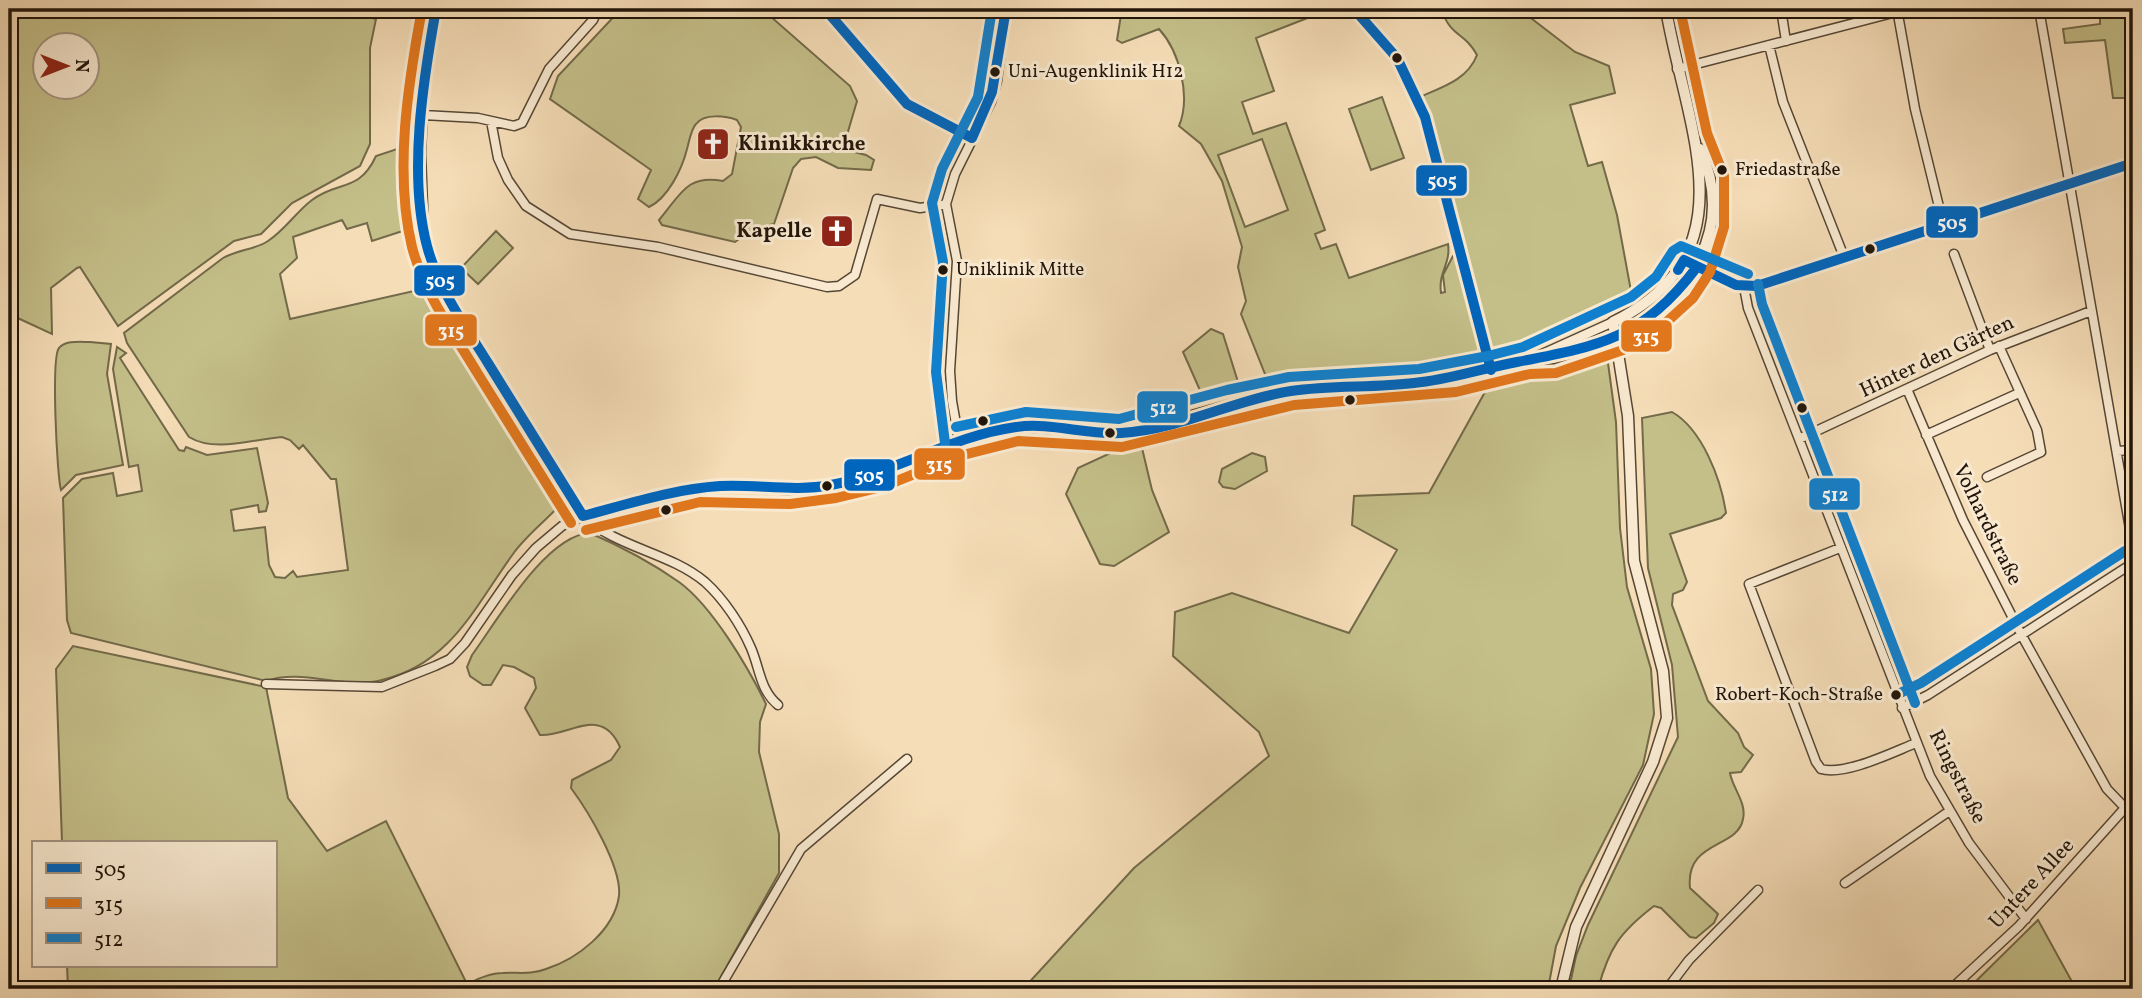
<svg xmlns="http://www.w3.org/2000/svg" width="2142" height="998" font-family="Vollkorn,serif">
<rect width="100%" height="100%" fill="#f5ddb7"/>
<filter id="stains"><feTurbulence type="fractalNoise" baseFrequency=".00286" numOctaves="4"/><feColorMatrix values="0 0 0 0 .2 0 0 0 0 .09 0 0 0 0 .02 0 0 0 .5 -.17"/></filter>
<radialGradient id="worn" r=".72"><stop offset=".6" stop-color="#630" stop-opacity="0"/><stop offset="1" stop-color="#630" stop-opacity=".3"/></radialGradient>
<!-- green -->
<path fill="#c4bf89" stroke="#726a4a" stroke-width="2" fill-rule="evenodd" d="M9,9h326l41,10 -6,29v96l-10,22 -68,37 -31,31 -27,7 -116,85 -38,-59 -3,1 -26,20 1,46 -43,-20zM46,46h42v42h-42z
M621,9h141l88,77 7,15 -10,34 -1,15 20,5 8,5 -3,10 -33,-2 -22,-11 -15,2 -8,9 -19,56 -20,4 -19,14 -73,-17 -3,-5c22,-26 28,-46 64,-39l9,-7 9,-47 -4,-7c-11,-4 -33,-7 -41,4 -5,5 -7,18 -9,25 -5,20 -19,49 -38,58l-11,-8 13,-29 -101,-71 8,-23z
M1114,9h206l-10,8 -54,21 18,53 -32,11 11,32 33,-11 39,107 -10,4 6,15 15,-5 13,34 99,-34c3,20 -10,28 -7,49l4,-1 -2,-17 10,-19 6,-1 24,101c-25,22 -175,21 -216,23l-26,-65 5,-13 -8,-34 4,-20 -20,-66 -21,-37 -22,-18c12,-29 1,-74 -20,-97l-37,14 -5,-3 4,-25zM1262,139l26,71 -43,17 -27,-72z
M1441,9h78l56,43 34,14 6,27 -45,12 18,61 14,-4 15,53 14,76 -49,27 -90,34 -52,-203 -18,-53c21,-9 46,-17 55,-41 -13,-24 -25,-16 -36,-46z
M2100,9h33v89h-20l-8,-58 -40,3 -2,-14 37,-5z
M1382,97l22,61 -33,12 -22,-61z
M412,144l6,82 -46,15 -5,-18 -20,6 -5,-9 -49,17 4,21 -17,16 10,45 137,-31 7,6 126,205 -3,9c-14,15 -32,29 -44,46 -38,52 -62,110 -131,126 -38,10 -79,-12 -116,1l-195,-48 -4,-13 -4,-122 19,-19 31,-6 4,23 25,-5 -4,-26 -9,2 -16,-98 4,-22 9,6 -6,5 59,92 5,1 2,-4 21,8 50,-7 11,55 -2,8 -7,1 -1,-7 -27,5 3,21 31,-4 4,38 6,12 10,1 8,-7 4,6 51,-7 -12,-91h-5l-28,-34 -4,4 -9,-9 -8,-3c-29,2 -67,16 -93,0l-62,-94 -3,-10 99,-75c14,-8 34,-9 45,-17 17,-11 28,-29 44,-41 26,-20 47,-7 64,-44z
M496,231l17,17 -35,36 -17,-16z
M1211,329l12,5 15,48 -19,5 -16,10 -20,-45z
M90,342l21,2 -4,30 16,91 -47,10 -15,15c-4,-13 -10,-133 -2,-142 6,-8 22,-6 31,-6z
M1601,360l7,3 8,59 4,106 7,59 24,82 3,45 -11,51 -63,123 -24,58 -8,43h-525l111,-121 135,-112 -10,-24 -86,-76 2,-44 57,-19 117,40 48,-83 -45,-25 2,-29 75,-3 61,-110z
M1672,412c30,17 49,67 54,101l-5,5 -51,16 17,48 -4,8 -10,4 -1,11 36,96 30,32 6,14 9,8 -12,17 -11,1c2,14 17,30 13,46 -5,30 -58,21 -53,69l28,26 -4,9 -18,15 -6,-1 -29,-29 -7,-2c-34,26 -45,42 -56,83h-29l7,-33 12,-31 90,-188 -6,-72 -24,-97 -6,-150z
M1143,438l3,8 -4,2 10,42 17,42 -55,34 -14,-2 -34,-70 12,-26z
M1252,453l13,4 2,14 -32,18 -12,-2 -4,-5 3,-13z
M590,533c30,13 62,30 89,49 33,24 69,85 87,122l-6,18 -1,30 20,82v39l-65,116h-646l-1,-24h208v-123h-213l-6,-173 17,-23 193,41 22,111 39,53 59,-30 81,163c11,-5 23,-11 36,-11 15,-1 28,2 43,-4 31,-10 68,-38 73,-73 3,-29 -31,-85 -48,-108l1,-8 39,-20 9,-13c-19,-43 -51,-10 -80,-12l-15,-27 11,-20 -2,-10 -20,-11 -11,-2 -12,20h-8l-13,-9 -3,-9 5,-12c25,-34 74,-120 118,-122z
M2038,920l38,69h-108z"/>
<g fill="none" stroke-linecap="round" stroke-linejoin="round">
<!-- minor casing -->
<g stroke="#564735" stroke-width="11">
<path id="minor" d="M436,9l-12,72 -3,73 3,79 6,22 8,24 19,34 126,203c34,32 86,36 122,66 19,17 36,43 46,66 9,21 9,42 27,57
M825,9l82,95 65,34
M1354,9l43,49 28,59 66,253
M1781,9l5,32
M1897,9l18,100 28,114
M2039,9l94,537
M1769,45l14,57 61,155
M1677,69l231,-60
M423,115l55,3 36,8 8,-3 27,-54 44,-49 5,-11
M491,121l7,37 10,22 18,26 44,28 88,13 169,40 12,-1 16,-11 22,-76 43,9 26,-4
M1954,254l36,96
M1684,260l52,25 21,1 376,-123
M1744,287l4,21 182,468 39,67 57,76
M1531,359l82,-37
M1907,389l56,131 58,114 86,155 26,27
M1926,435l93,-42
M1799,439l191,-89 101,-39
M959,441l-7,-40 -2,-30 7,-110 -11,-57 9,-30 36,-72 6,-21 9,-72
M2117,451l16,-1
M1987,477l54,-25 -4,-22 -38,-84
M1840,548l-91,36 67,178 5,7c24,7 72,-17 95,-26
M266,684l116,3 53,-21 15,-7 15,-16 47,-68 24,-27 26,-22 21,-10 46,-13 93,-17 67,4 44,-6 45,-10 77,-31 62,-16 103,6 18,-3 107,-30 47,-9 162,-13 74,-18 25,-1 64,-22
M1902,708l26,-13 205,-132
M1845,883l103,-71
M719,989l82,-140 106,-90
M1667,989l22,-29 69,-70
M1951,989l68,-63 114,-127"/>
</g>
<!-- tertiary casing -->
<g stroke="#564735" stroke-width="13">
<path id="tertiary" d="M1617,337c72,-36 120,-108 83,-188
M1561,989l15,-62 77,-165 14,-44 -4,-47 -29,-110 -6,-145 -15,-94c141,-69 72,-197 53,-313"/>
</g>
<!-- minor -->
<use href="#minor" stroke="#f8e9d0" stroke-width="8"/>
<!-- tertiary -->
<use href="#tertiary" stroke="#f8e9d0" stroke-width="10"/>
<!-- bus-1 casing -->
<g stroke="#f8e9d0" stroke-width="16">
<path id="bus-1" d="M436,9c-13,72 -28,165 -9,237 11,42 38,80 61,117 32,51 63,102 95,153
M825,9l82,95 65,34
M1354,9l43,49 28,59 66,253
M972,138l20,-46 14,-83
M1678,270l6,-10 52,25 21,1 376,-123
M583,516c45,-12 90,-27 137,-30 37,-2 75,6 111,-1 64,-12 120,-49 185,-58 35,-5 69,8 105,6 58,-3 112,-33 170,-42 41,-6 82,-3 123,-8 35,-3 69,-15 103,-21 84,-16 126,-24 180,-95"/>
</g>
<!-- bus-2 casing -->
<g stroke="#f8e9d0" stroke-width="16">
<path id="bus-2" d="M422,9c-14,75 -28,163 -10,238 12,46 42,87 66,127 31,50 62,100 93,149
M586,530l114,-28 90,2 46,-6 46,-11 77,-31 59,-15 104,6 172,-42 162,-13 74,-18 26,-1 67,-23 37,-22 33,-30 17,-26 14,-45v-51l-17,-43 -27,-124"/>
</g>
<!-- bus-3 casing -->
<g stroke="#f8e9d0" stroke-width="16">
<path id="bus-3" d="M1758,284l4,20 153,399
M956,427l70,-15 93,7 108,-29 62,-13 130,-8 69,-13 35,-9 108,-50 25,-20 17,-26 8,-5 67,28
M945,443l-9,-71 7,-110 -11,-59 10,-34 36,-72 14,-88
M1896,695l25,-12 204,-132"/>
</g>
<!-- bus-1 -->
<use href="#bus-1" stroke="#0065bd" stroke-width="10"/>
<!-- bus-2 -->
<use href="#bus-2" stroke="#e1771d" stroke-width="10"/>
<!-- bus-3 -->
<use href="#bus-3" stroke="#1080ce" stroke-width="10"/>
</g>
<!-- icons -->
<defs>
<g id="church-square" transform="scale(1.75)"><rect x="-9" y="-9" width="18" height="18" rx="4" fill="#8f2418" stroke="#f8e9d0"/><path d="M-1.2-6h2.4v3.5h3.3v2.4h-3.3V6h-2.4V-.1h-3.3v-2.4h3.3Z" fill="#fff"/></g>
</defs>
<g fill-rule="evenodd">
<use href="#church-square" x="713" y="144"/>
<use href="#church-square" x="837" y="231"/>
</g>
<!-- markers -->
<g fill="#21150a" stroke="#f8e9d0" stroke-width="2.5">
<circle cx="1397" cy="58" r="6"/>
<circle cx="995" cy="72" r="6"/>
<circle cx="1722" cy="170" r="6"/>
<circle cx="1870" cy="249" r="6"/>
<circle cx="943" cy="270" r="6"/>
<circle cx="1350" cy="400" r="6"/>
<circle cx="1802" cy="408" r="6"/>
<circle cx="983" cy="421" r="6"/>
<circle cx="1110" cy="433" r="6"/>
<circle cx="827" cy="486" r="6"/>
<circle cx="666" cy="510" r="6"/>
<circle cx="1896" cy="695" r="6"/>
</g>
<g text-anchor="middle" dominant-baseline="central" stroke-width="6" stroke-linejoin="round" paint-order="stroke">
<!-- bus labels -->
<g font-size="19" fill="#21150a" stroke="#f8e9d0" text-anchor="start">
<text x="1008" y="72">Uni-Augenklinik H12</text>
<text x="1735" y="170">Friedastraße</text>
<text x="956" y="270">Uniklinik Mitte</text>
<text x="1883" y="695" text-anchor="end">Robert-Koch-Straße</text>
</g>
<!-- poi labels -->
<g font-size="21" font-weight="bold" fill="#21150a" stroke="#f8e9d0" text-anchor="start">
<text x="738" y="144">Klinikkirche</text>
<text x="812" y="231" text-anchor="end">Kapelle</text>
</g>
<!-- street labels -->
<g font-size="21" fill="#21150a" stroke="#f8e9d0">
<text transform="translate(1937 357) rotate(-25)">Hinter den Gärten</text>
<text transform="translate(1987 525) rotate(64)">Volhardstraße</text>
<text transform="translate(1957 777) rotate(63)">Ringstraße</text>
<text transform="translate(2032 884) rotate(-47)">Untere Allee</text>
</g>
</g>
<g stroke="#f8e9d0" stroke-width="2.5">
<rect x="1415" y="164" width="53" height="33" rx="7" fill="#0065bd"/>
<rect x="1925" y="205" width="54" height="34" rx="7" fill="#0065bd"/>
<rect x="413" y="264" width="53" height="33" rx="7" fill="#0065bd"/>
<rect x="424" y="313" width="54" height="34" rx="7" fill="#e1771d"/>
<rect x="1620" y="319" width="53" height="34" rx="7" fill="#e1771d"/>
<rect x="1136" y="390" width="53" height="34" rx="7" fill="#1080ce"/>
<rect x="913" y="447" width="53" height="34" rx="7" fill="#e1771d"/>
<rect x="843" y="458" width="53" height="34" rx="7" fill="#0065bd"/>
<rect x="1808" y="477" width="53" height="34" rx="7" fill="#1080ce"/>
</g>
<g font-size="19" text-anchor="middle" font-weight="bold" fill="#fff">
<text x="1442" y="187">505</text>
<text x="1952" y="229">505</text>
<text x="440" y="287">505</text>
<text x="451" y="337">315</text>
<text x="1646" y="343">315</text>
<text x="1163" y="414">512</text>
<text x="939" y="471">315</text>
<text x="869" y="482">505</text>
<text x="1835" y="501">512</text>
</g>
<!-- margin -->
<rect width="2142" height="998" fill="none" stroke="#f5ddb7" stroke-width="35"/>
<rect x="10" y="10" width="2121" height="977" fill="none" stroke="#21150a" stroke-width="3.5"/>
<rect x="18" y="18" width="2107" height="963" fill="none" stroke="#21150a" stroke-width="2"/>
<!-- legend -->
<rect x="32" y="841" width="245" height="126" fill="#f8e9d0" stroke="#a29481" stroke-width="2"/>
<rect x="46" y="863" width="35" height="10" fill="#0065bd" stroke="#a29481" stroke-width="2"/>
<text x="94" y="876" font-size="21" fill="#21150a">505</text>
<rect x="46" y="898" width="35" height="10" fill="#e1771d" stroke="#a29481" stroke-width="2"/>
<text x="94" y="911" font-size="21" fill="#21150a">315</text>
<rect x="46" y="933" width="35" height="10" fill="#1080ce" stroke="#a29481" stroke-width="2"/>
<text x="94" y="946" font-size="21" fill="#21150a">512</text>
<!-- north arrow -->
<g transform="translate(66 66) rotate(90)"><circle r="33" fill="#f8e9d0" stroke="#a29481" stroke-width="2"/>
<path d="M0-5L12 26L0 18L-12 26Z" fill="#8f2418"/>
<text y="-10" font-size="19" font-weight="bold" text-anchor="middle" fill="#21150a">N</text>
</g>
<rect width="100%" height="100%" filter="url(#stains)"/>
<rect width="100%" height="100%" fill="url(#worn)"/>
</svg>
